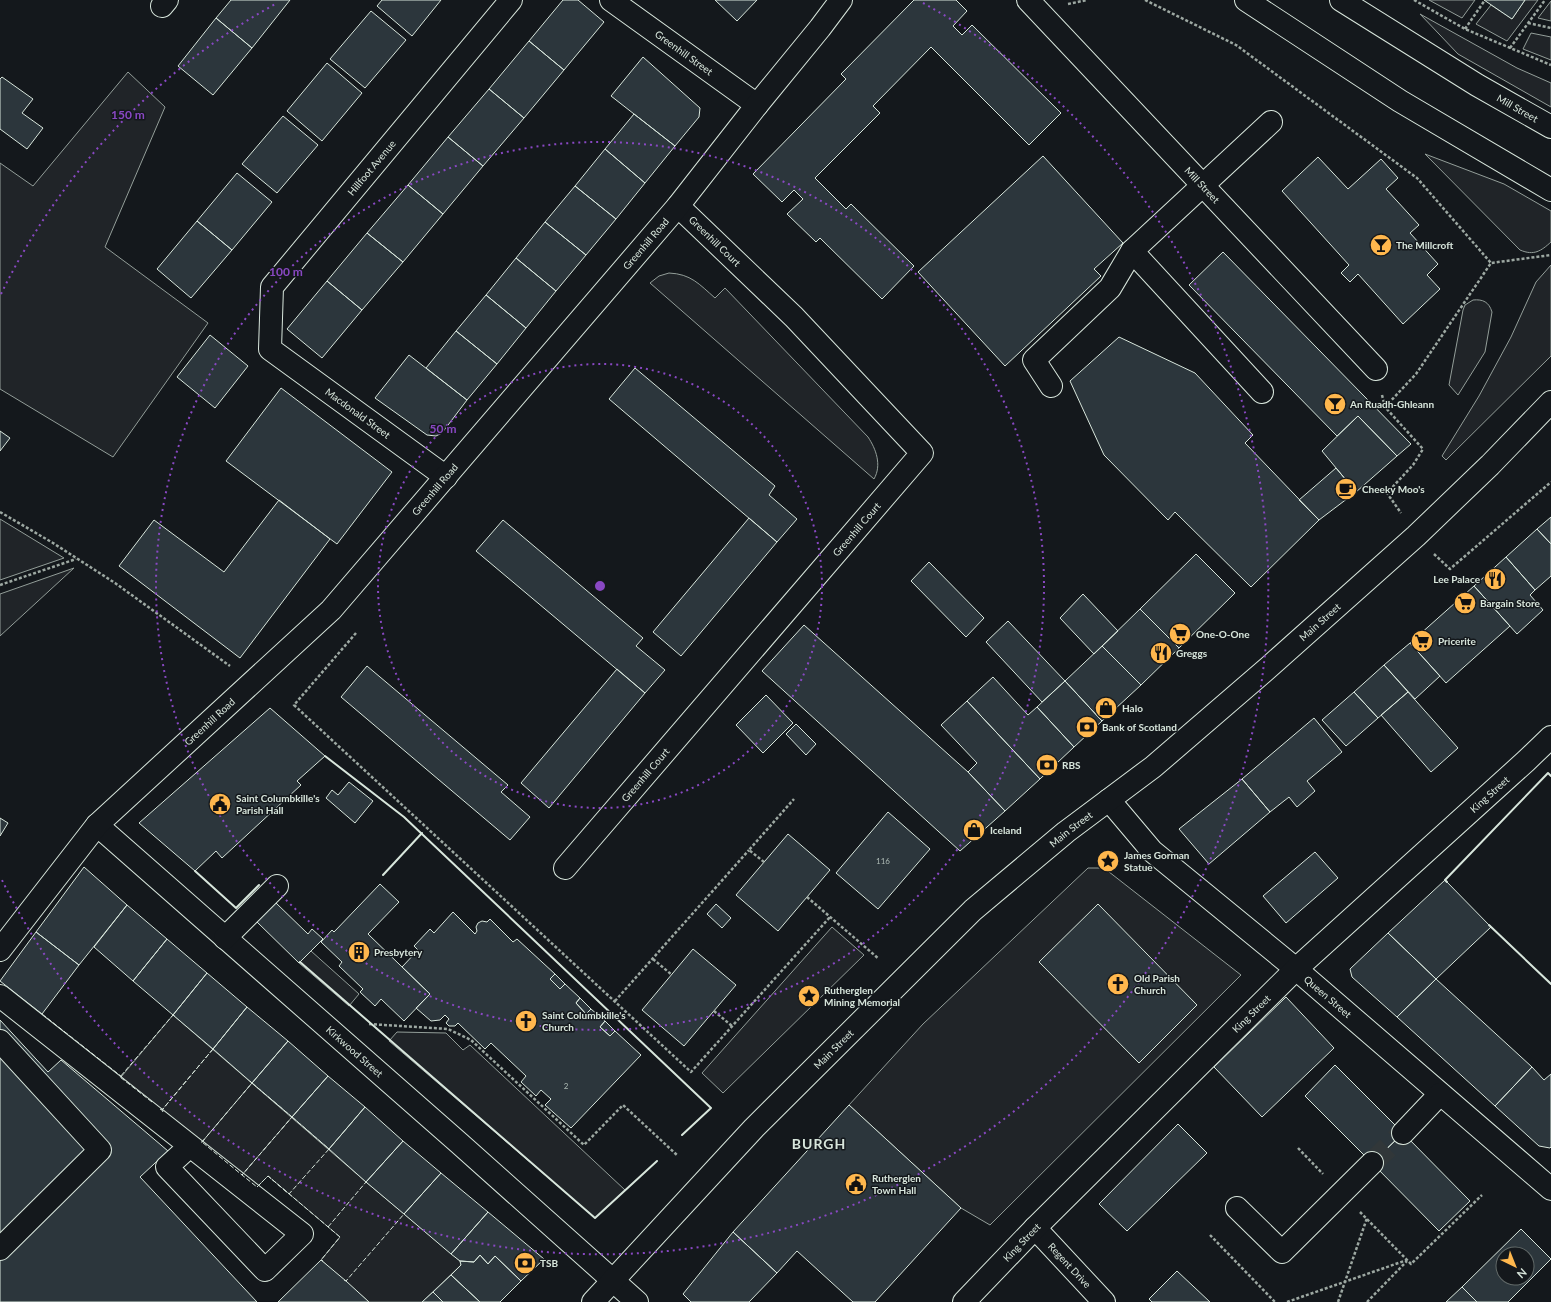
<svg xmlns="http://www.w3.org/2000/svg" width="1551" height="1302" font-family="Lato,sans-serif">
<rect width="100%" height="100%" fill="#14181c"/>
<!-- green -->
<path fill="#202428" stroke="#939e99" d="M1429,0h46l-13,18z
M1525,0h13l-31,41 -31,-17 15,-19 21,14z
M1551,1v20l-13,-3z
M1420,14l97,54 34,15v24l-93,-53z
M1531,33l20,4v23l-28,-11z
M128,72l37,35 -60,140 103,76 -95,134 -113,-68v-226l33,23z
M1425,154l79,30 47,27v31c-10,9 -17,14 -31,8z
M1551,265v91l-105,104 -4,-4 37,-60 32,-59 25,-55z
M669,273c22,1 30,11 46,25l10,-10 143,149c8,12 14,28 6,42l-224,-196 9,-7z
M1473,300c10,-1 16,2 19,12l-7,40 -27,43 -9,-10 14,-75 2,-5z
M0,519l64,39 -64,22z
M74,568l-74,68v-42z
M1088,868h16l137,107 -251,250 -29,-17 -112,-103 74,-81z
M832,927l32,28 -141,138 -21,-20z
M311,951l48,43 -10,12 -50,-43z
M173,1015l193,167 94,79 1,4 -39,37h-53l-48,-42 19,-23 -72,-61 -11,11 -136,-110z
M397,1032l49,1 17,17 7,-5 155,145 -30,28 -206,-177z"/>
<!-- building -->
<path fill="#2c363c" stroke="#d8e6dc" fill-rule="evenodd" d="M231,0h59l-38,48 -36,-30z
M382,0h59l-29,36 -35,-30z
M563,0h15l26,22 -40,48 -35,-29z
M715,0h42l-20,21z
M914,0h42l11,11 -14,15 9,9 10,-10 89,88 -32,32 -98,-98 -58,59 7,7 -65,65 31,31 5,-5 63,62 -32,33 -62,-61 -4,4 -29,-28 16,-15 -9,-9 -12,12 -29,-28 93,-95 -5,-5z
M1484,0h41l-13,19z
M371,11l35,29 -41,48 -35,-29z
M216,18l36,30 -39,47 -35,-29z
M529,41l35,29 -40,48 -35,-29z
M643,57l57,51 -1,9 -24,29 -64,-50z
M327,63l35,30 -40,48 -35,-30z
M2,77l31,22 -11,14 21,15 -16,21 -27,-20v-50z
M489,89l35,29 -41,48 -35,-29z
M634,114l41,32 -30,37 -40,-34z
M283,116l35,29 -41,48 -35,-29z
M448,137l35,29 -40,48 -35,-29z
M605,149l40,34 -29,36 -41,-33z
M1043,156l80,87 -29,26 7,7 -96,90 -87,-94z
M1318,157l30,32 33,-30 17,19 -12,11 33,36 -9,8 28,31 -11,11 13,14 -37,35 -45,-50 -8,8 -9,-9 8,-8 -67,-74z
M237,173l35,29 -40,48 -35,-29z
M408,185l35,29 -40,48 -36,-29z
M575,186l41,33 -30,36 -41,-33z
M197,221l35,29 -41,48 -34,-29z
M545,222l41,33 -30,36 -40,-33z
M367,233l36,29 -41,48 -35,-29z
M1223,252l188,192 -14,12 -39,-40 -21,20 -148,-151z
M516,258l40,33 -30,37 -40,-33z
M327,281l35,29 -40,48 -35,-29z
M486,295l40,33 -29,36 -41,-33z
M456,331l41,33 -30,36 -41,-32z
M210,335l38,31 -33,42 -38,-31z
M1119,337l76,36 58,62 -8,8 74,77 -68,67 -76,-75 -7,8 -64,-65 -34,-74z
M409,355l58,45 -25,33 -6,3 -9,-1 -52,-37z
M635,368l140,118 -6,9 28,24 -20,23 -168,-143z
M281,388l111,84 -55,72 -111,-83z
M1358,416l39,40 -41,36 -34,-41z
M0,431l10,7 -10,13z
M1336,468l20,24 -37,28 -20,-20z
M279,500l51,39 -90,119 -121,-92 35,-46 70,52z
M1551,517v27l-14,-15z
M749,518l28,24 -96,114 -28,-24z
M503,520l140,118 -7,8 29,24 -20,23 -169,-142z
M1537,529l14,15v32l-16,14 -29,-33z
M1196,554l39,39 -56,55 -39,-39z
M1506,557l29,33 -5,5 13,15 -26,24 -43,-48z
M929,562l55,56 -18,19 -55,-56z
M1474,586l36,40 -64,57 -36,-40z
M1083,594l35,37 -24,23 -34,-36z
M1140,609l39,39 -38,37 -39,-39z
M1008,621l57,60 -23,21 -56,-60z
M804,625l164,147 37,39 -45,40 -198,-180z
M1410,643l30,33 -25,23 -31,-34z
M1102,646l39,39 -39,36 -37,-40z
M1384,665l24,27 -30,26 -24,-26z
M367,666l141,119 -7,7 29,25 -20,23 -169,-143z
M617,669l28,24 -96,115 -28,-25z
M993,677l35,38 9,-8 37,40 -34,32 -73,-78z
M1065,681l37,40 -28,26 -37,-40z
M1354,692l24,26 -32,28 -24,-26z
M1408,692l50,56 -27,24 -50,-57z
M766,695l27,28 -30,30 -27,-28z
M967,701l73,78 -35,32 -37,-39 9,-9 -36,-38z
M270,708l55,48 -28,25 4,4 -79,73 -6,-7 -21,20 -56,-48z
M1314,718l28,34 -35,29 8,10 -18,16 -8,-10 -19,15 -28,-33z
M796,724l20,20 -10,11 -20,-21z
M1242,779l28,33 -61,52 -30,-35z
M349,782l24,19 -18,22 -29,-25 6,-8 6,5z
M888,812l42,37 -52,60 -42,-36z
M0,818l8,5 -8,13z
M788,834l42,36 -52,61 -42,-36z
M1315,852l23,26 -52,45 -23,-27z
M84,867l43,38 -48,60 -43,-33z
M1445,880l46,47 -55,52 -48,-46z
M380,884l19,18 -31,32 62,60 -26,27 -23,-22 -6,7 -15,-14 3,-3 -24,-23 3,-4 -21,-20 11,-12 2,2z
M275,902l33,32 4,-5 11,10 -24,24 -43,-42z
M716,904l15,14 -9,10 -15,-14z
M1098,904l99,101 -58,58 -100,-101z
M127,905l40,34 -34,42 -39,-34z
M453,912l22,22 2,-3 -1,-4 2,-4 4,-2 5,1 3,-3 23,23 4,-3 38,35 -5,5 10,10 5,-5 15,14 -4,5 10,11 5,-5 14,12 -5,6 10,9 5,-5 26,24 -70,73 -26,-23 6,-6 -10,-9 -5,6 -15,-14 5,-6 -35,-33 -6,6 -27,-26 -3,3h-6l-3,-3 3,-4 -4,-4 -5,5 -9,1 -15,-13 14,-14 -28,-27 16,-17 -4,-4 16,-17 4,4z
M36,932l43,33 -37,49 -42,-33z
M1388,933l48,46 -39,38 -45,-40 -2,-8z
M167,939l40,34 -34,42 -40,-34z
M693,949l43,36 -52,61 -42,-36z
M207,973l40,34 -34,42 -40,-34z
M555,974l10,10 -5,5 -10,-10z
M1436,979l96,88 -37,39 -98,-89z
M1286,997l48,51 -72,69 -48,-50z
M580,998l11,11 -5,5 -10,-11z
M247,1007l41,34 -36,42 -39,-34z
M0,1020l48,52 13,-12 107,91 -28,26 117,125h-257z
M605,1021l10,10 -5,5 -10,-9z
M288,1041l40,35 -36,41 -40,-34z
M1335,1065l68,68 -31,30 -67,-67z
M1532,1067l12,13 7,-6v73l-1,1 -11,-2 -44,-40z
M328,1076l37,31 -36,42 -37,-32z
M849,1105l112,103 -86,94h-22l-56,-51 -20,22 -44,-41z
M365,1107l38,34 -37,41 -37,-33z
M1178,1124l29,29 -80,78 -28,-27z
M1403,1133l67,68 -31,30 -67,-68z
M403,1141l38,32 -37,41 -38,-32z
M441,1173l47,39 -37,42 -47,-40z
M488,1212l56,47 -23,22 -26,-25 -7,8 -8,-9 -6,7 -14,-1 -9,-7z
M1521,1229l30,30 -43,43h-31l-15,-15zM1503,1254h24v24h-24z
M733,1232l44,41 -28,29h-58l-8,-8z
M480,1255l8,9 7,-8 26,25 -21,21h-20l-29,-27 10,-10 -1,-4 14,1z
M321,1260l25,21 23,21h-91z
M1177,1271l33,31h-58l-3,-3z
M451,1275l29,27h-37l-10,-10z
M1462,1287l15,15h-31z
M433,1292l10,10h-21z"/>
<g fill="none" stroke-linecap="round" stroke-linejoin="round">
<!-- minor-tunnel -->
<path stroke="#313739" stroke-width="22" stroke-dasharray="22 11" stroke-linecap="butt" d="M1372,1163l31,-30"/>
<!-- minor casing -->
<g stroke="#d8e6dc" stroke-width="24">
<g id="minor">
<path id="s1" d="M611,0l146,105"/>
<path id="s2" d="M1028,0l348,369"/>
<path d="M162,6l5,-6"/>
<path d="M1132,251l130,141"/>
<path d="M1051,386l-17,-26 76,-72 22,-37 139,-129"/>
<path id="s3" d="M446,477l-176,-128 2,-62 239,-287"/>
<path id="s4" d="M1109,800l43,51 144,118 255,220"/>
<path id="s5" d="M97,825l362,318 178,159"/>
<path id="s6" d="M565,868l357,-415 -128,-136 -116,-111"/>
<path d="M225,938l52,-52"/>
<path id="s7" d="M0,950l97,-125 234,-215 347,-404 79,-101 63,-77 21,-28"/>
<path d="M0,996l302,238 -37,36 -98,-103 23,-21"/>
<path d="M0,1041l100,109 -100,99"/>
<path d="M1403,1133l37,-39"/>
<path d="M1237,1208l45,44 90,-89"/>
<path id="s8" d="M1035,1228l69,74"/>
<path id="s9" d="M964,1302l71,-74 261,-259 230,-208 25,-24"/>
</g>
</g>
<!-- major casing -->
<g stroke="#d8e6dc" stroke-width="24">
<g id="major">
<path d="M1246,0l154,101 151,89"/>
<path id="s10" d="M1341,0l136,85 74,42"/>
<path id="s11" d="M593,1302l161,-174 219,-218 93,-78 87,-65 116,-100 147,-131 74,-71 61,-63"/>
</g>
</g>
<!-- path -->
<path stroke="#9da8a2" stroke-width="2.5" stroke-dasharray="3 2" stroke-linecap="butt" d="M1145,0l91,45 181,133 74,85
M1414,0l51,29 86,36
M1068,4l19,-4
M1528,23l23,5
M1465,29l20,-29
M1510,48l35,-48
M1382,395l3,12 38,42 -10,16 -26,28 14,20
M1385,407l31,-33 75,-111 60,-8
M0,512l53,31 62,40 115,83
M1434,554l16,15 101,-87
M0,585l76,-26
M356,633l-62,72 397,367 139,-155
M764,862l-15,-12 45,-51
M807,897l72,62
M653,959l19,16
M615,1001l134,-151
M714,1011l18,15
M369,1024l79,5 23,11 113,105 39,-40 55,51
M1298,1148l25,26
M1360,1212l51,52 71,-69
M1210,1235l65,67
M1287,1302l120,-42
M1338,1302l29,-84
M1367,1302l40,-41"/>
<!-- minor -->
<use href="#minor" stroke="#14181c" stroke-width="22"/>
<!-- major -->
<use href="#major" stroke="#14181c" stroke-width="22"/>
<!-- fence -->
<path stroke="#d8e6dc" stroke-width="1" stroke-dasharray="5 2" stroke-linecap="butt" d="M42,1014l80,63
M252,1083l40,34 -50,58 -40,-33z
M152,1102l-32,-25 53,-62 2,1
M160,1109l2,1 51,-61
M163,1112l-1,-2 51,-61
M292,1117l37,32 -40,45 -21,-18 -11,11 -15,-12z
M201,1142h1l50,-59 -2,-2
M257,1187l11,-11 72,61 -19,23 2,1
M328,1227l38,-45 2,2
M344,1280l2,1 58,-67"/>
<!-- wall -->
<path stroke="#d8e6dc" stroke-width="2" d="M325,756l79,61 307,291 -29,27
M195,871l41,37 23,-23
M383,875l39,-42
M1447,882l-2,-2 103,-107 3,3
M1489,925l62,59
M300,962l295,256 62,-57"/>
</g>
<!-- distance rings -->
<g fill="none" stroke="#8948c3" stroke-width="2" stroke-dasharray="2 4">
<circle cx="600" cy="586" r="222"/>
<circle cx="600" cy="586" r="444"/>
<path d="M1 294A667 667 0 0 1 277 3M923 3A667 667 0 1 1 1 878"/>
</g>
<!-- icons -->
<defs>
<g id="bar-disc" transform="scale(1.15)"><circle r="9.5" fill="#ffb74d" stroke="#14181c"/><path d="M-6-5H6L.8 .8V4.5H3.5V6h-7V4.5H-.8V.8Z" fill="#111"/></g>
<g id="cafe-disc" transform="scale(1.15)"><circle r="9.5" fill="#ffb74d" stroke="#14181c"/><path d="M-5.5-4.5H6V0H3Q3 3.5 0 3.5H-2.5Q-5.5 3.5-5.5 0ZM3-3.2v2h1.7v-2ZM-6 4.5H4V6H-6Z" fill="#111"/></g>
<g id="restaurant-disc" transform="scale(1.15)"><circle r="9.5" fill="#ffb74d" stroke="#14181c"/><path d="M-5-6h1v4h1v-4h1v4h1v-4h1v5L-1.5 .5V6h-2V.5L-5-1ZM5-6V6H3V1.5H1.5Q1.5-4 5-6Z" fill="#111"/></g>
<g id="supermarket-disc" transform="scale(1.15)"><circle r="9.5" fill="#ffb74d" stroke="#14181c"/><path d="M-6-5.5h2.5l.6 2H6L4.5 2H-2.5L-4.4-4H-6ZM-1.5 3.2a1.3 1.3 0 1 0 .1 0ZM3 3.2a1.3 1.3 0 1 0 .1 0Z" fill="#111"/></g>
<g id="shop-disc" transform="scale(1.15)"><circle r="9.5" fill="#ffb74d" stroke="#14181c"/><path d="M-5-2.5h2.3a2.7 3.5 0 0 1 5.4 0H5L5.5 6h-11ZM-1.5-2.5h3a1.5 2.3 0 0 0-3 0Z" fill="#111"/></g>
<g id="bank-disc" transform="scale(1.15)"><circle r="9.5" fill="#ffb74d" stroke="#14181c"/><path d="M-6-4H6V4H-6ZM0-2.3a2.3 2.3 0 1 0 0 4.6a2.3 2.3 0 1 0 0-4.6Z" fill="#111"/></g>
<g id="civic-disc" transform="scale(1.15)"><circle r="9.5" fill="#ffb74d" stroke="#14181c"/><path d="M-.6-6.5H3V-4.5H.6V-3L4-1V1h2V6H-6V1h2V-1L-.6-3ZM-1.2 2.5V6h2.4V2.5Z" fill="#111"/></g>
<g id="sight-disc" transform="scale(1.15)"><circle r="9.5" fill="#ffb74d" stroke="#14181c"/><path d="M0-6L1.8-2.2L6-1.7L2.9 1.2L3.7 5.4L0 3.3L-3.7 5.4L-2.9 1.2L-6-1.7L-1.8-2.2Z" fill="#111"/></g>
<g id="building-disc" transform="scale(1.15)"><circle r="9.5" fill="#ffb74d" stroke="#14181c"/><path d="M-4-6H4V6H1V3H-1V6H-4ZM-2.5-4.3h1.7v1.8h-1.7ZM.8-4.3h1.7v1.8H.8ZM-2.5-1h1.7V.8h-1.7ZM.8-1h1.7V.8H.8Z" fill="#111"/></g>
<g id="church-disc" transform="scale(1.15)"><circle r="9.5" fill="#ffb74d" stroke="#14181c"/><path d="M-1.2-6h2.4v3.5h3.3v2.4h-3.3V6h-2.4V-.1h-3.3v-2.4h3.3Z" fill="#111"/></g>
</defs>
<g fill-rule="evenodd">
<use href="#bar-disc" x="1381" y="245"/>
<use href="#bar-disc" x="1335" y="404"/>
<use href="#cafe-disc" x="1346" y="489"/>
<use href="#restaurant-disc" x="1495" y="579"/>
<use href="#supermarket-disc" x="1465" y="603"/>
<use href="#supermarket-disc" x="1180" y="634"/>
<use href="#supermarket-disc" x="1422" y="641"/>
<use href="#restaurant-disc" x="1161" y="653"/>
<use href="#shop-disc" x="1106" y="708"/>
<use href="#bank-disc" x="1087" y="727"/>
<use href="#bank-disc" x="1047" y="765"/>
<use href="#civic-disc" x="220" y="804"/>
<use href="#shop-disc" x="974" y="830"/>
<use href="#sight-disc" x="1108" y="861"/>
<use href="#building-disc" x="359" y="952"/>
<use href="#church-disc" x="1118" y="984"/>
<use href="#sight-disc" x="809" y="996"/>
<use href="#church-disc" x="526" y="1021"/>
<use href="#civic-disc" x="856" y="1184"/>
<use href="#bank-disc" x="525" y="1263"/>
</g>
<g text-anchor="middle" dominant-baseline="central" stroke-width="3" stroke-linejoin="round" paint-order="stroke">
<!-- number labels -->
<g font-size="8" fill="#adbab4">
<text x="883" y="861">116</text>
<text x="566" y="1086">2</text>
</g>
<!-- street labels -->
<g font-size="10" fill="#d8e6dc" stroke="#14181c">
<text stroke="none"><textPath href="#s1" startOffset="90">Greenhill Street</textPath></text>
<text stroke="none"><textPath href="#s10" startOffset="207">Mill Street</textPath></text>
<text stroke="none"><textPath href="#s3" startOffset="435">Hillfoot Avenue</textPath></text>
<text stroke="none"><textPath href="#s2" startOffset="254">Mill Street</textPath></text>
<text transform="translate(715 241) rotate(44)">Greenhill Court</text>
<text stroke="none"><textPath href="#s7" startOffset="959">Greenhill Road</textPath></text>
<text transform="translate(358 413) rotate(36)">Macdonald Street</text>
<text stroke="none"><textPath href="#s7" startOffset="635">Greenhill Road</textPath></text>
<text stroke="none"><textPath href="#s6" startOffset="447">Greenhill Court</textPath></text>
<text stroke="none"><textPath href="#s11" startOffset="997">Main Street</textPath></text>
<text stroke="none"><textPath href="#s7" startOffset="311">Greenhill Road</textPath></text>
<text stroke="none"><textPath href="#s6" startOffset="123">Greenhill Court</textPath></text>
<text stroke="none"><textPath href="#s9" startOffset="731">King Street</textPath></text>
<text stroke="none"><textPath href="#s11" startOffset="673">Main Street</textPath></text>
<text stroke="none"><textPath href="#s4" startOffset="295">Queen Street</textPath></text>
<text stroke="none"><textPath href="#s9" startOffset="407">King Street</textPath></text>
<text stroke="none"><textPath href="#s11" startOffset="349">Main Street</textPath></text>
<text stroke="none"><textPath href="#s5" startOffset="343">Kirkwood Street</textPath></text>
<text stroke="none"><textPath href="#s9" startOffset="83">King Street</textPath></text>
<text stroke="none"><textPath href="#s8" startOffset="51">Regent Drive</textPath></text>
</g>
<!-- poi labels -->
<g font-size="10" font-weight="bold" fill="#d8e6dc" stroke="#14181c" text-anchor="start">
<text x="1396" y="245">The Millcroft</text>
<text x="1350" y="404">An Ruadh-Ghleann</text>
<text x="1362" y="489">Cheeky Moo's</text>
<text x="1480" y="579" text-anchor="end">Lee Palace</text>
<text x="1480" y="603">Bargain Store</text>
<text x="1196" y="634">One-O-One</text>
<text x="1438" y="641">Pricerite</text>
<text x="1176" y="653">Greggs</text>
<text x="1122" y="708">Halo</text>
<text x="1102" y="727">Bank of Scotland</text>
<text x="1062" y="765">RBS</text>
<text x="236" y="798">Saint Columbkille's<tspan x="236" dy="12">Parish Hall</tspan></text>
<text x="990" y="830">Iceland</text>
<text x="1124" y="855">James Gorman<tspan x="1124" dy="12">Statue</tspan></text>
<text x="374" y="952">Presbytery</text>
<text x="1134" y="978">Old Parish<tspan x="1134" dy="12">Church</tspan></text>
<text x="824" y="990">Rutherglen<tspan x="824" dy="12">Mining Memorial</tspan></text>
<text x="542" y="1015">Saint Columbkille's<tspan x="542" dy="12">Church</tspan></text>
<text x="872" y="1178">Rutherglen<tspan x="872" dy="12">Town Hall</tspan></text>
<text x="540" y="1263">TSB</text>
</g>
<!-- district labels -->
<g font-size="14" font-weight="bold" letter-spacing="1" fill="#d8e6dc" stroke="#14181c">
<text x="819" y="1143">BURGH</text>
</g>
</g>
<circle cx="600" cy="586" r="6" fill="#8948c3" stroke="#14181c" stroke-width="2"/>
<g font-size="12" text-anchor="middle" font-weight="bold" fill="#8948c3" stroke="#14181c" stroke-width="3" stroke-linejoin="round" paint-order="stroke">
<text x="128" y="119">150 m</text>
<text x="286" y="276">100 m</text>
<text x="443" y="433">50 m</text>
</g>
<!-- north arrow -->
<g transform="translate(1515 1266) rotate(137)"><circle r="19" fill="#14181c" stroke="#626a69"/>
<path d="M0-3L7 15L0 10L-7 15Z" fill="#ffb74d"/>
<text y="-6" font-size="11" font-weight="bold" text-anchor="middle" fill="#d8e6dc">N</text>
</g>
</svg>
